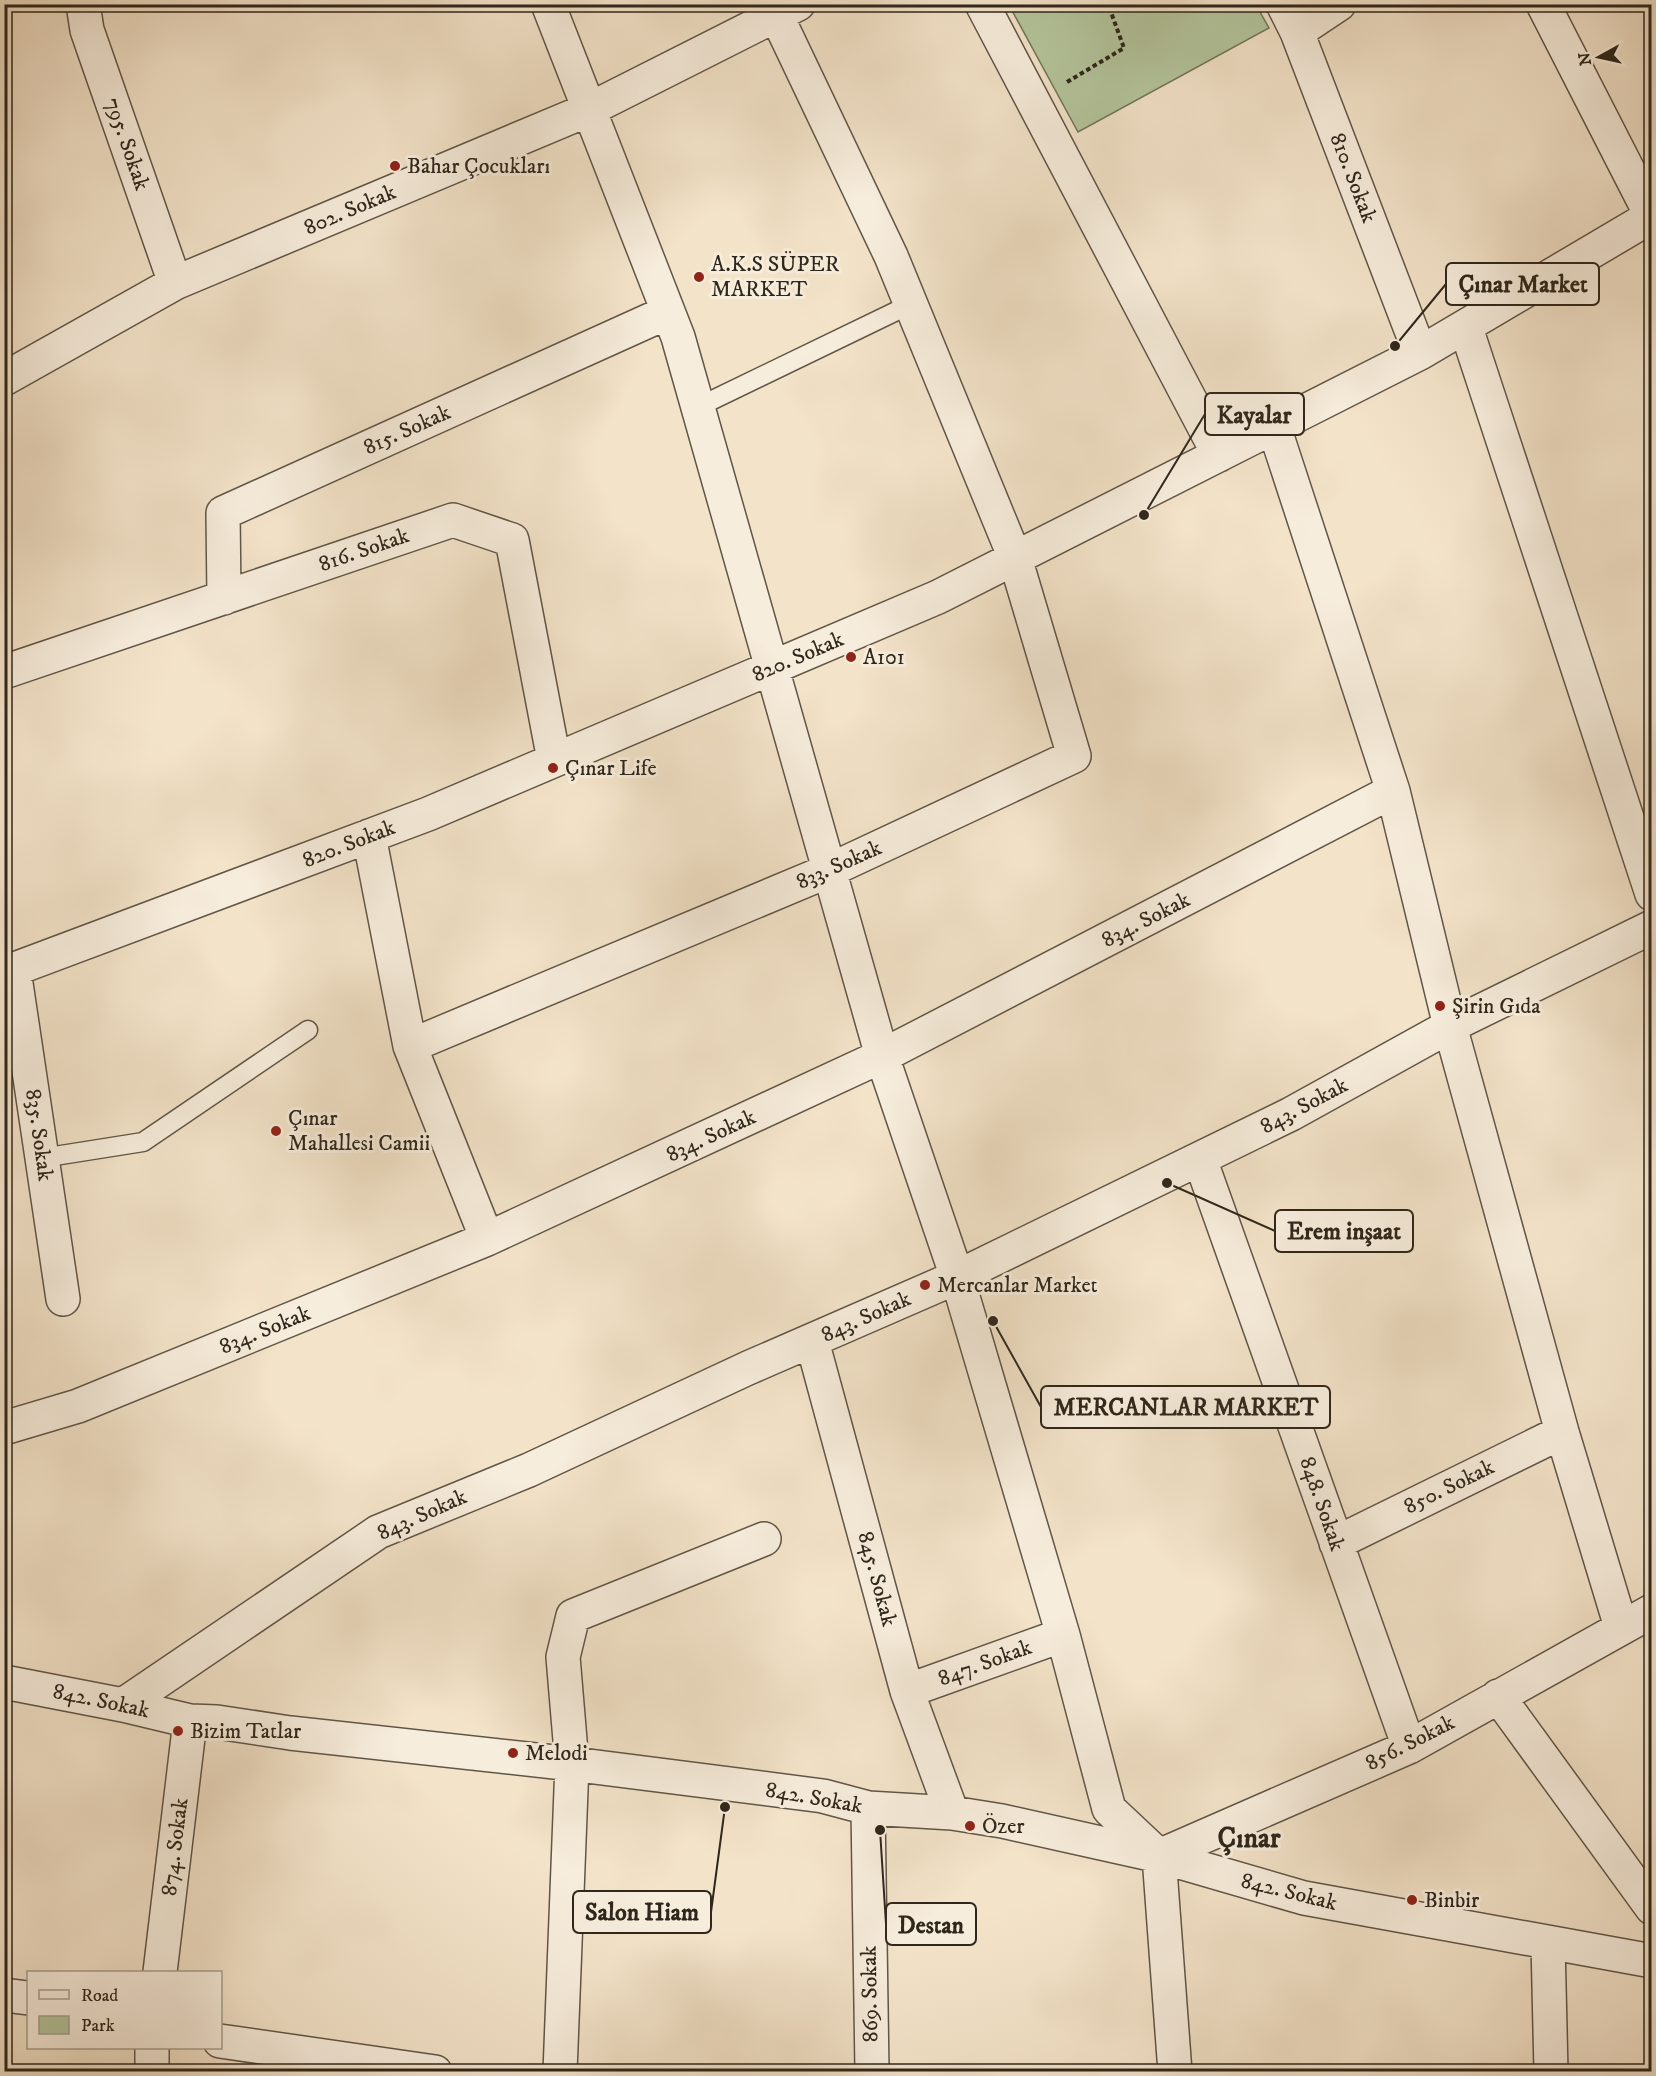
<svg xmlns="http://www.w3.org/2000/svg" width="1656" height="2076" font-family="'IM FELL DW Pica',serif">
<rect width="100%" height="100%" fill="#f3e3c9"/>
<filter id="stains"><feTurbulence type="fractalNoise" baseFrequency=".00333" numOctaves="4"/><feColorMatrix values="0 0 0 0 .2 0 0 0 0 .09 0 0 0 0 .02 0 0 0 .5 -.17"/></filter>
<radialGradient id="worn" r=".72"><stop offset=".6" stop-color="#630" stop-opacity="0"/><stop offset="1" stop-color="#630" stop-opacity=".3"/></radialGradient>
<!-- green -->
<path fill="#b4c59c" stroke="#72765c" stroke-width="1.5" d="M1009,5h247l13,23 -191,104z"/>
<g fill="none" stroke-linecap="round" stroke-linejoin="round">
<!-- service casing -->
<g stroke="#605647" stroke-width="21">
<path id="service" d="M698,407l213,-103
M42,1158l101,-16 165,-112"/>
</g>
<!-- minor casing -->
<g stroke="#605647" stroke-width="36">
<path id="minor" d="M83,4l4,26 88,253
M548,4l130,333 204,719 75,221 106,358 46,174 50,47 16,216
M982,4l237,451
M1283,4l14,28 123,321
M1543,4l109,213
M1297,32l42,-28
M1466,328l186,566
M4,379l171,-96 415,-174 208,-105
M1274,427l119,364 57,235 112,406 59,195
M224,598l-1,-85 445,-201
M4,672l449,-152 59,20 42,220
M369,836l41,210 77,193
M14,970l49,329
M4,973l424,-159 510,-217 482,-244 232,-137
M410,1046l418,-175 246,-115 -59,-198 -124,-302 -120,-252
M1200,1159l209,588
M812,1341l95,350 45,122
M4,1428l74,-22 409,-167 395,-183 511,-265
M1336,1543l226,-111
M4,1682l119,23 67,16 27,1 73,11 282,31 251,32 45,12 84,5 50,8 157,35 145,42 348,63
M907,1691l156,-56
M1498,1696l154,212
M123,1705l255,-173 151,-62 219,-102 209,-91 334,-163 159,-88 202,-99
M868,1808l4,264
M1159,1856l250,-109 243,-136
M1548,1943l3,129
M160,1972l30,-251
M4,1995l24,3
M220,2041l215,31
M152,2072v-24
M560,2072l12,-308 -9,-107 10,-41 191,-77"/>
</g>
<!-- path -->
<path stroke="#2f271c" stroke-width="4" stroke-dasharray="4.5 3" stroke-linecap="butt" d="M1067,82l57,-34 -16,-44"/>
<!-- service -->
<use href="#service" stroke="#f7eddc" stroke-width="18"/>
<!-- minor -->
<use href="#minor" stroke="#f7eddc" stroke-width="33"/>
</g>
<!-- markers -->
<g fill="#8f2418" stroke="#f7eddc" stroke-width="2">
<circle cx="395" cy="166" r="6"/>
<circle cx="699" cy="277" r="6"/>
<circle cx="851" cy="657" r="6"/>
<circle cx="553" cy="768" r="6"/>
<circle cx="1440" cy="1006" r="6"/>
<circle cx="276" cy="1131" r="6"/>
<circle cx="925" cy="1285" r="6"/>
<circle cx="178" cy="1731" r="6"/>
<circle cx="513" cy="1753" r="6"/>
<circle cx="970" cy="1826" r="6"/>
<circle cx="1412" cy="1900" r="6"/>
</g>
<g text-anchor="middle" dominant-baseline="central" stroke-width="6" stroke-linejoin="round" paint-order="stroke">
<!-- street labels -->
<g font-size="22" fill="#2f271c" stroke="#f7eddc">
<text transform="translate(127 144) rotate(71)">795. Sokak</text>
<text transform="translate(1353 178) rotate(69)">810. Sokak</text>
<text transform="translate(350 210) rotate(-23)">802. Sokak</text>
<text transform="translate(407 430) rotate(-24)">815. Sokak</text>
<text transform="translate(364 550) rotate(-19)">816. Sokak</text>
<text transform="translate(798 657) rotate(-23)">820. Sokak</text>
<text transform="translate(349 844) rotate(-21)">820. Sokak</text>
<text transform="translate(839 865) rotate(-24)">833. Sokak</text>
<text transform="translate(1146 920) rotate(-27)">834. Sokak</text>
<text transform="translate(1304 1106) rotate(-28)">843. Sokak</text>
<text transform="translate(39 1135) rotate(82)">835. Sokak</text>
<text transform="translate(711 1136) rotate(-25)">834. Sokak</text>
<text transform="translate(866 1317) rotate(-24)">843. Sokak</text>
<text transform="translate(265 1330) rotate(-22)">834. Sokak</text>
<text transform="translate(1449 1487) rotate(-26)">850. Sokak</text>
<text transform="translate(1322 1504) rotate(71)">848. Sokak</text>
<text transform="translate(422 1515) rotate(-24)">843. Sokak</text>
<text transform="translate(877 1579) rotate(75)">845. Sokak</text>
<text transform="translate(985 1663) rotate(-20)">847. Sokak</text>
<text transform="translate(101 1701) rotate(12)">842. Sokak</text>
<text transform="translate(1410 1743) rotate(-27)">856. Sokak</text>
<text transform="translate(814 1798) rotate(10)">842. Sokak</text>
<text transform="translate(175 1847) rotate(-83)">874. Sokak</text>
<text transform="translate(1289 1892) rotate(14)">842. Sokak</text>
<text transform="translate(870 1994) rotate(-91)">869. Sokak</text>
</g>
<!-- poi labels -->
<g font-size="22" fill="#2f271c" stroke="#f7eddc" text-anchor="start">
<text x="407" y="166">Bahar Çocukları</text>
<text x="711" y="264">A.K.S SÜPER<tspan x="711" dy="25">MARKET</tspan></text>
<text x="863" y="657">A101</text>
<text x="565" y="768">Çınar Life</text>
<text x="1452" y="1006">Şirin Gıda</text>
<text x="288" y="1118">Çınar<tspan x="288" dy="25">Mahallesi Camii</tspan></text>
<text x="937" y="1285">Mercanlar Market</text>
<text x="190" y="1731">Bizim Tatlar</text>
<text x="525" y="1753">Melodi</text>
<text x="982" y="1826">Özer</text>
<text x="1424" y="1900">Binbir</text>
</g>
<!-- district labels -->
<g font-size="28" font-weight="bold" fill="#2f271c" stroke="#f7eddc">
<text x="1249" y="1838">Çınar</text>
</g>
</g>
<!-- callouts -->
<path fill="none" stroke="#2f271c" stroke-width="2" d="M1395 346L1446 284M1144 515L1205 414M1167 1183L1275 1231M993 1321L1041 1407M725 1807L711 1912M880 1830L886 1924"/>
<g fill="#2f271c" stroke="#f7eddc" stroke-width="2">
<circle cx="1395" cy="346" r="6"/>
<circle cx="1144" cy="515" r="6"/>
<circle cx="1167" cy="1183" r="6"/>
<circle cx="993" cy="1321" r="6"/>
<circle cx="725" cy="1807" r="6"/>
<circle cx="880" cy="1830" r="6"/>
</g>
<g fill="#f7eddc" stroke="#2f271c" stroke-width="2">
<rect x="1446" y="263" width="153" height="42" rx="6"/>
<rect x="1205" y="393" width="99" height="42" rx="6"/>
<rect x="1275" y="1210" width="138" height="42" rx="6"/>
<rect x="1041" y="1386" width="289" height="42" rx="6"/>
<rect x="573" y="1891" width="138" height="42" rx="6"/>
<rect x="886" y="1903" width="90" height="42" rx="6"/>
</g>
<g font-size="24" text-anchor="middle" font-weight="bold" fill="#2f271c">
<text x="1523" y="292">Çınar Market</text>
<text x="1254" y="423">Kayalar</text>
<text x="1344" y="1239">Erem inşaat</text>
<text x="1186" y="1415">MERCANLAR MARKET</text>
<text x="642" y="1920">Salon Hiam</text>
<text x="931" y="1933">Destan</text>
</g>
<!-- margin -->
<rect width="1656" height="2076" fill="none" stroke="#f3e3c9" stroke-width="24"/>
<rect x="6" y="6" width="1644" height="2064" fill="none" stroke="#2f271c" stroke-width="3"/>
<rect x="12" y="12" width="1632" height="2052" fill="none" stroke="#2f271c" stroke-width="1.5"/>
<!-- legend -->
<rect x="27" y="1971" width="195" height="78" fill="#f7eddc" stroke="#a79e8f" stroke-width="1.5"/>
<rect x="39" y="1990" width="30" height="9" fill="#f7eddc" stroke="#a79e8f" stroke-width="1.5"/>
<text x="81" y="2001" font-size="18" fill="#2f271c">Road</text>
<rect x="39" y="2016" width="30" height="18" fill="#b4c59c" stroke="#a79e8f" stroke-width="1.5"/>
<text x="81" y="2031" font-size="18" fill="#2f271c">Park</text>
<!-- north arrow -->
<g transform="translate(1599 57) rotate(262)" stroke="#f7eddc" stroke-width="4.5" paint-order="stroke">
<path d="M0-4.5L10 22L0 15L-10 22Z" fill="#2f271c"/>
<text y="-9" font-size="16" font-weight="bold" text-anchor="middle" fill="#2f271c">N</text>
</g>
<rect width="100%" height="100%" filter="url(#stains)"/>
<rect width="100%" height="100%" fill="url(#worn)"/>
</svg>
